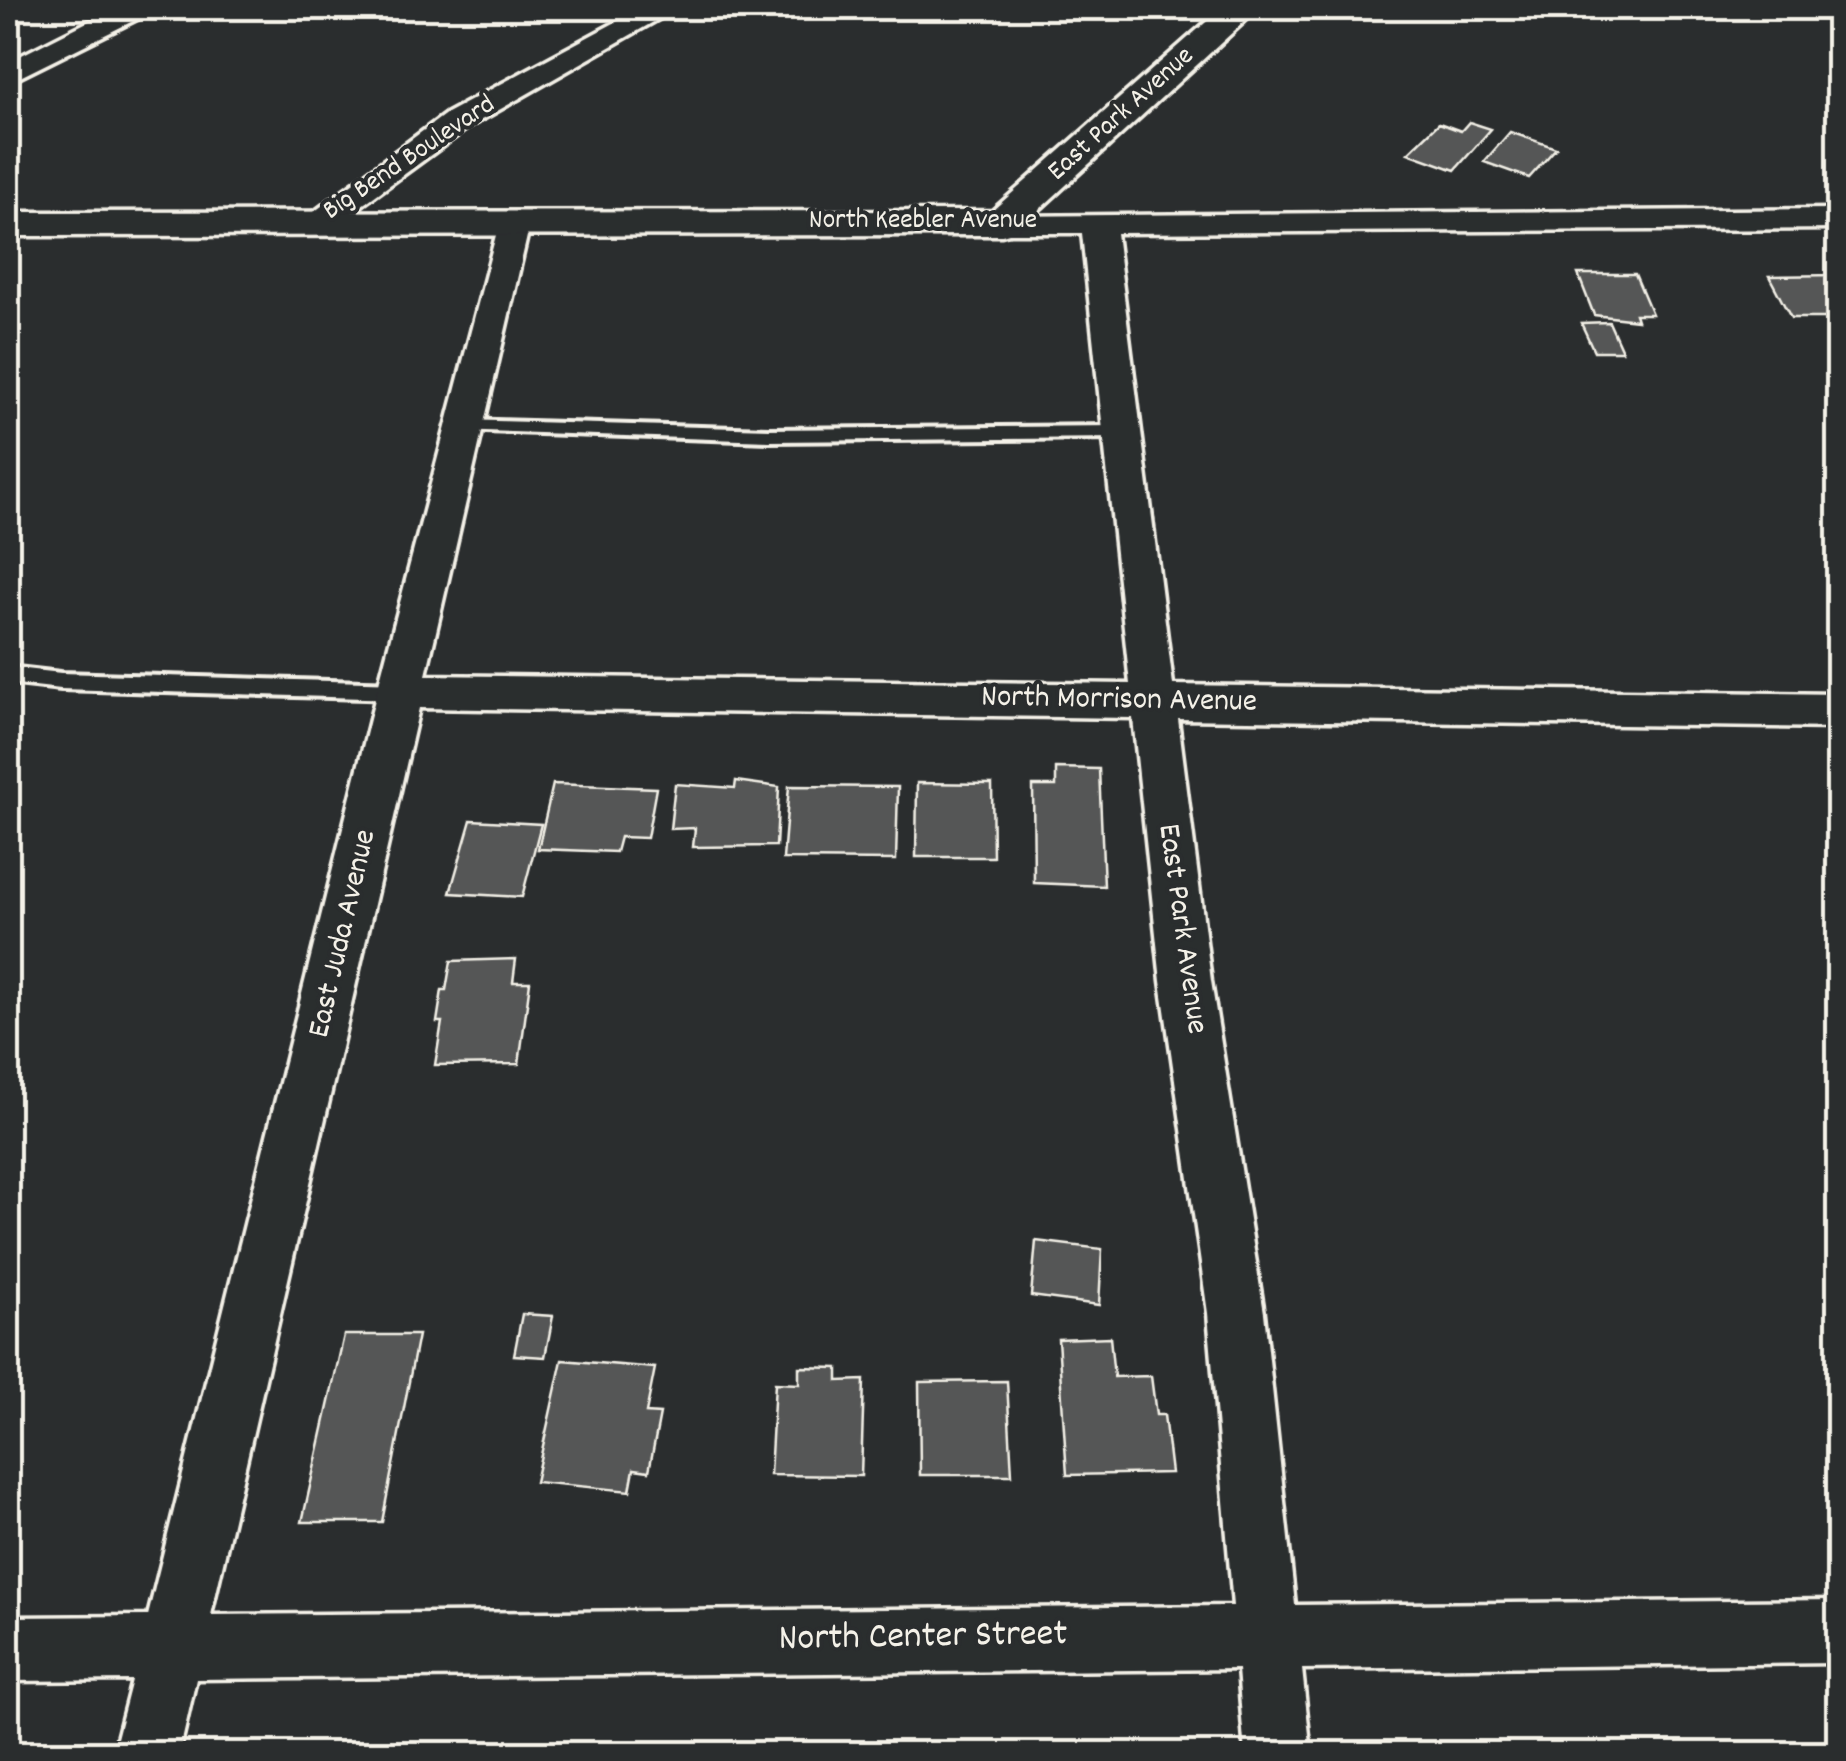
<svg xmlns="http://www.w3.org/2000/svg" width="1846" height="1761" font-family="Dekko,sans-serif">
<rect width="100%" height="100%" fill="#2a2d2e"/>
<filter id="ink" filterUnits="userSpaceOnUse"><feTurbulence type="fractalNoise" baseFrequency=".01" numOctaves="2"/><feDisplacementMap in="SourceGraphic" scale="20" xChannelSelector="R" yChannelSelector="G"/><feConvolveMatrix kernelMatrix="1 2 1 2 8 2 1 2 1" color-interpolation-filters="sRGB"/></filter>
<g filter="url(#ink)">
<!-- building -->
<path fill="#555756" stroke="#f4f1e8" stroke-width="2.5" d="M1469,122l22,7 -36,41 -47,-17 31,-30 22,8z
M1510,132l46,16 -27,30 -45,-16z
M1578,274h57l17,40h-17l2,6 -43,-5z
M1838,275v43h-47l-22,-42z
M1609,322l13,29h-28l-13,-28z
M1056,768l43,1 5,117 -70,-3 -1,-97h23z
M736,781l43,6 -3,59 -83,1 2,-19 -25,1 5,-45 60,4z
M917,783l75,1 1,73h-77z
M553,784l103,4 -9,50 -27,-1 -4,15 -78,-3z
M789,786l109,1 -2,73 -113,-1z
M471,820l70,4 -19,73 -72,-4z
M516,959l-3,23h17l-11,82 -84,1 7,-43h-5l5,-32h4l5,-29z
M1036,1241l66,8 -3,56 -68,-9z
M522,1314l31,2 -8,41 -31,-2z
M344,1335h74l-36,187h-80z
M1110,1337l4,40 37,-1 5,39h8l7,58 -104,2 -9,-136z
M562,1360l93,8 -9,45 14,1 -11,57 -15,-2 -4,22 -95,-9z
M799,1367l39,1v13l26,-1 -3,96 -91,-1 5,-92 24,1z
M1007,1381l5,94h-92l-1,-93z"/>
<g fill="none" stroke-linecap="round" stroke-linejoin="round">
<!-- lane casing -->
<g stroke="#f4f1e8" stroke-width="8">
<path id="lane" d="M463,420l306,9 350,-3 9,6 -9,6 -350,3 -312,-11 -3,-4z
M8,667l53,6 338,10 10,8 -10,8 -338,-10 -53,-6z"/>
</g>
<!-- street casing -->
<g stroke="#f4f1e8" stroke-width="7">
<path id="street" d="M115,8h37l-5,6 -139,69v-21z
M642,8h36l-209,119 -141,103h-24l-5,-7 148,-110z
M1838,209v20l-722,4 57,452 665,9v34l-660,-9 33,262 53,332 31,292 543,-5v63l-536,6 9,85h-66l-7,-85 -1042,10 -17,75h-66l19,-74 -124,1v-64l140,-1 229,-925 124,-475h24l5,7 -104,452 704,9 -48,-451h-80l-12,-3 -5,-7 5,-7zM419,708l714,10 28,263 47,332 25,293 -1022,9z"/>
</g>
<!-- secondary casing -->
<g stroke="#f4f1e8" stroke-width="7">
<path id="secondary" d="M1222,8h37l-243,223 -14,4 -994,1v-24l984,-1z"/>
</g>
<!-- lane -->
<use href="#lane" fill="#2a2d2e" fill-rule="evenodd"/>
<!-- street -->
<use href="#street" fill="#2a2d2e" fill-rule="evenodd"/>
<!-- secondary -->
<use href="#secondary" fill="#2a2d2e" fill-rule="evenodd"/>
</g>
</g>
<g text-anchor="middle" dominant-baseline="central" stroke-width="8" stroke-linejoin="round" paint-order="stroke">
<!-- far-street labels -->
<g font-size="28" fill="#f4f1e8" stroke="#2a2d2e">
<text transform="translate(1122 115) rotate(-42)">East Park Avenue</text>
<text transform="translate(410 159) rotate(-34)">Big Bend Boulevard</text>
<text x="923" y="222">North Keebler Avenue</text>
</g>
<!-- street labels -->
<g font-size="32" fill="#f4f1e8" stroke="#2a2d2e">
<text transform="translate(1119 701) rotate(1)">North Morrison Avenue</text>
<text transform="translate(1181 929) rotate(82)">East Park Avenue</text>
<text transform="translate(344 934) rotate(-77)">East Juda Avenue</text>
</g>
<!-- near-street labels -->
<g font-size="38" fill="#f4f1e8" stroke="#2a2d2e">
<text transform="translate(923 1638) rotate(-1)">North Center Street</text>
</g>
</g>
<!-- margin -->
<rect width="1846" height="1761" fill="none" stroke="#2a2d2e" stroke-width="40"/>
<rect x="20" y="20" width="1806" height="1721" fill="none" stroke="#f4f1e8" stroke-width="4" filter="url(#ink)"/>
</svg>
